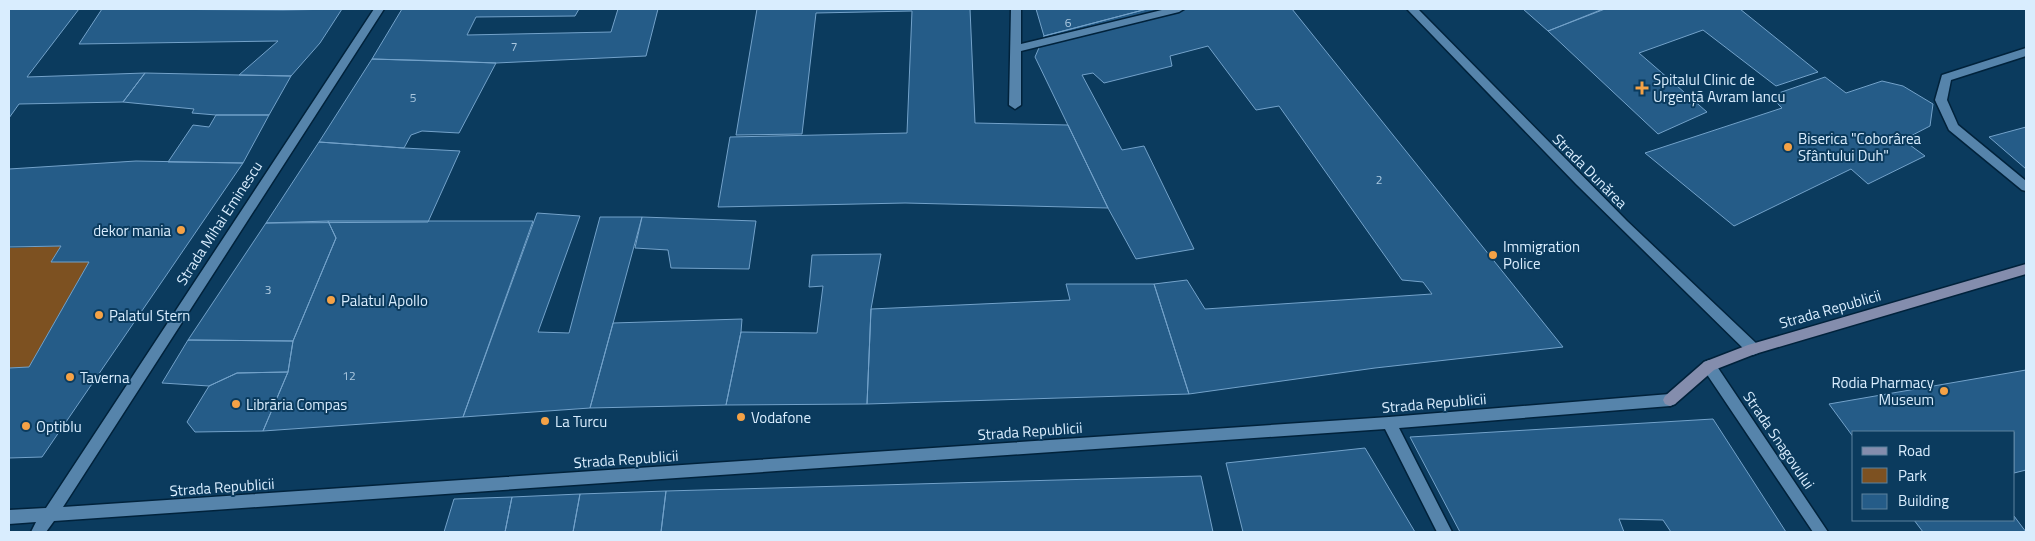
<svg xmlns="http://www.w3.org/2000/svg" width="2035" height="541" font-family="'Titillium Web',sans-serif">
<rect width="100%" height="100%" fill="#0b3b5e"/>
<!-- green -->
<path fill="#7d5121" d="M61,246l-10,16h38l-60,105 -20,1v-120z"/>
<!-- building -->
<path fill="#255c88" stroke="#73a2ca" d="M9,9h70l-52,68 118,-4 -22,29 -104,2 -10,14z
M102,9l181,1 59,-1 -22,34 -29,33 -52,-1 39,-34 -199,3z
M402,9h177l-4,7 -99,1 -9,18 144,-3 7,-23h40l-12,47 -150,7 -124,-4z
M757,9h213l5,114 93,2 40,83 -203,-5 -187,4 12,-70 177,-4 5,-122 -96,2 -14,121 -66,1z
M1036,9h111l-103,27z
M1147,9h145l271,338 -188,21 -186,26 -35,-110 33,-4 18,29 227,-15 -9,-12 -21,-2 -123,-174 -23,4 -48,-64 -38,10 2,10 -68,17 -11,-10 -11,2 40,75 22,-4 50,103 -58,10 -28,-51 -73,-151 9,-21z
M1523,9h80l-55,22z
M1605,9h135l78,63 -42,14 -73,-56 -64,23 68,59 -49,22 -110,-103z
M372,59l75,2 49,2 -37,70 -37,-2 -11,4 -7,13 -85,-6z
M145,73l94,2 52,1 -22,39h-53l-24,-2 2,-4 -71,-7z
M1825,77l21,16 36,-12 21,5 30,18 -3,22 -27,14 22,16 -57,28 -17,-15 -117,57 -89,-73 137,-45 -12,-12z
M216,115h53l-26,48 -75,-1 25,-37 16,2z
M2026,127v42l-37,-32z
M319,142l85,6 56,3 -32,71 -162,1z
M136,161l107,2 -201,294 -33,1v-90l20,-1 60,-105h-38l10,-16 -52,1v-78z
M537,213l43,3 -42,116 31,1 31,-116h42l-52,191 -127,9z
M642,217l114,4 -7,48 -78,-1 -3,-18 -33,-2z
M328,221h205l-70,196 -200,14 25,-59 5,-31 43,-103z
M328,221l8,17 -43,103 -105,-1 78,-117z
M881,254l-10,55 -4,95 -141,1 15,-73 76,1 6,-47 -14,1 3,-32z
M1066,284h88l35,110 -322,10 4,-95 199,-9z
M742,319l-1,13 -15,73 -136,3 23,-85z
M188,340l105,1 -5,31 -51,1 -28,13 -47,-3z
M2026,370v100l-12,3v-41h-160v6l-25,-34z
M288,372l-25,59 -68,1 -8,-10 22,-36 28,-13z
M1713,419l73,113h-115l-8,-12 -44,-1 5,13h-164l-50,-95z
M1365,448l50,84h-172l-17,-69z
M1201,476l12,56h-552l5,-41z
M666,491l-5,41h-88l7,-38z
M580,494l-7,38h-68l7,-35z
M512,497l-7,35h-61l10,-33z
M2014,516l12,16h-103l-9,-12h100z"/>
<g fill="none" stroke-linecap="round" stroke-linejoin="round">
<!-- lane casing -->
<g stroke="#00223b" stroke-width="3">
<path id="lane" d="M1011,9h10v35l145,-35h18l-5,3 -158,39v54l-6,4 -6,-4z
M2026,48v8l-75,24 -4,20 11,25 68,56v10l-4,-1 -73,-60 -14,-30 7,-25z"/>
</g>
<!-- street casing -->
<g stroke="#00223b" stroke-width="3">
<path id="street" d="M374,9h10l-321,498 1326,-90 281,-23 5,2 2,4 -2,4 -5,2 -271,22 53,104h-15l-52,-103 -1331,92 -8,11h-15l5,-10 -27,2v-14l37,-2z
M1407,9h11l209,212 131,124 2,4 -2,4 -5,2 -5,-2 -172,-169z
M1709,360l5,2 114,170h-15l-109,-162 -2,-4 2,-4z"/>
</g>
<!-- secondary casing -->
<g stroke="#00223b" stroke-width="3">
<path id="secondary" d="M2026,264v10l-271,80 -41,16 -39,34 -5,2 -5,-2 -2,-4 2,-4 39,-34 44,-17z"/>
</g>
<!-- lane -->
<use href="#lane" fill="#5684ab" fill-rule="evenodd"/>
<!-- street -->
<use href="#street" fill="#5684ab" fill-rule="evenodd"/>
<!-- secondary -->
<use href="#secondary" fill="#848dad" fill-rule="evenodd"/>
</g>
<!-- markers -->
<g fill="#f5a246" stroke="#0b3b5e" stroke-width="2">
<path d="M1639.5 80.5h5v5h5v5h-5v5h-5v-5h-5v-5h5z"/>
<circle cx="1788" cy="147" r="5"/>
<circle cx="181" cy="230" r="5"/>
<circle cx="1493" cy="255" r="5"/>
<circle cx="331" cy="300" r="5"/>
<circle cx="99" cy="315" r="5"/>
<circle cx="70" cy="377" r="5"/>
<circle cx="1944" cy="391" r="5"/>
<circle cx="236" cy="404" r="5"/>
<circle cx="741" cy="417" r="5"/>
<circle cx="545" cy="421" r="5"/>
<circle cx="26" cy="426" r="5"/>
</g>
<g text-anchor="middle" dominant-baseline="central" stroke-width="4" stroke-linejoin="round" paint-order="stroke">
<!-- number labels -->
<g font-size="12" fill="#acc9e0">
<text x="1068" y="22">6</text>
<text x="514" y="46">7</text>
<text x="413" y="97">5</text>
<text x="1379" y="179">2</text>
<text x="268" y="289">3</text>
<text x="349" y="375">12</text>
</g>
<!-- poi labels -->
<g font-size="15" fill="#d9edfe" stroke="#0b3b5e" text-anchor="start">
<text x="1653" y="79">Spitalul Clinic de<tspan x="1653" dy="17">Urgență Avram Iancu</tspan></text>
<text x="1798" y="138">Biserica "Coborârea<tspan x="1798" dy="17">Sfântului Duh"</tspan></text>
<text x="171" y="230" text-anchor="end">dekor mania</text>
<text x="1503" y="246">Immigration<tspan x="1503" dy="17">Police</tspan></text>
<text x="341" y="300">Palatul Apollo</text>
<text x="109" y="315">Palatul Stern</text>
<text x="80" y="377">Taverna</text>
<text x="1934" y="382" text-anchor="end">Rodia Pharmacy<tspan x="1934" dy="17">Museum</tspan></text>
<text x="246" y="404">Librăria Compas</text>
<text x="751" y="417">Vodafone</text>
<text x="555" y="421">La Turcu</text>
<text x="36" y="426">Optiblu</text>
</g>
<!-- street labels -->
<g font-size="15" fill="#d9edfe" stroke="#0b3b5e">
<text transform="translate(1590 171) rotate(45)">Strada Dunărea</text>
<text transform="translate(219 223) rotate(-57)">Strada Mihai Eminescu</text>
<text transform="translate(1830 309) rotate(-16)">Strada Republicii</text>
<text transform="translate(1434 403) rotate(-5)">Strada Republicii</text>
<text transform="translate(1030 431) rotate(-4)">Strada Republicii</text>
<text transform="translate(1779 440) rotate(56)">Strada Snagovului</text>
<text transform="translate(626 459) rotate(-4)">Strada Republicii</text>
<text transform="translate(222 487) rotate(-4)">Strada Republicii</text>
</g>
</g>
<!-- border -->
<rect width="2035" height="541" fill="none" stroke="#d9edfe" stroke-width="20"/>
<!-- legend -->
<rect x="1852" y="431" width="162" height="90" fill="#0b3b5e" stroke="#5d829e"/>
<rect x="1862" y="447" width="25" height="8" fill="#848dad" stroke="#5d829e"/>
<text x="1898" y="456" font-size="15" fill="#d9edfe">Road</text>
<rect x="1862" y="468" width="25" height="15" fill="#7d5121" stroke="#5d829e"/>
<text x="1898" y="481" font-size="15" fill="#d9edfe">Park</text>
<rect x="1862" y="494" width="25" height="15" fill="#255c88" stroke="#5d829e"/>
<text x="1898" y="506" font-size="15" fill="#d9edfe">Building</text>
</svg>
